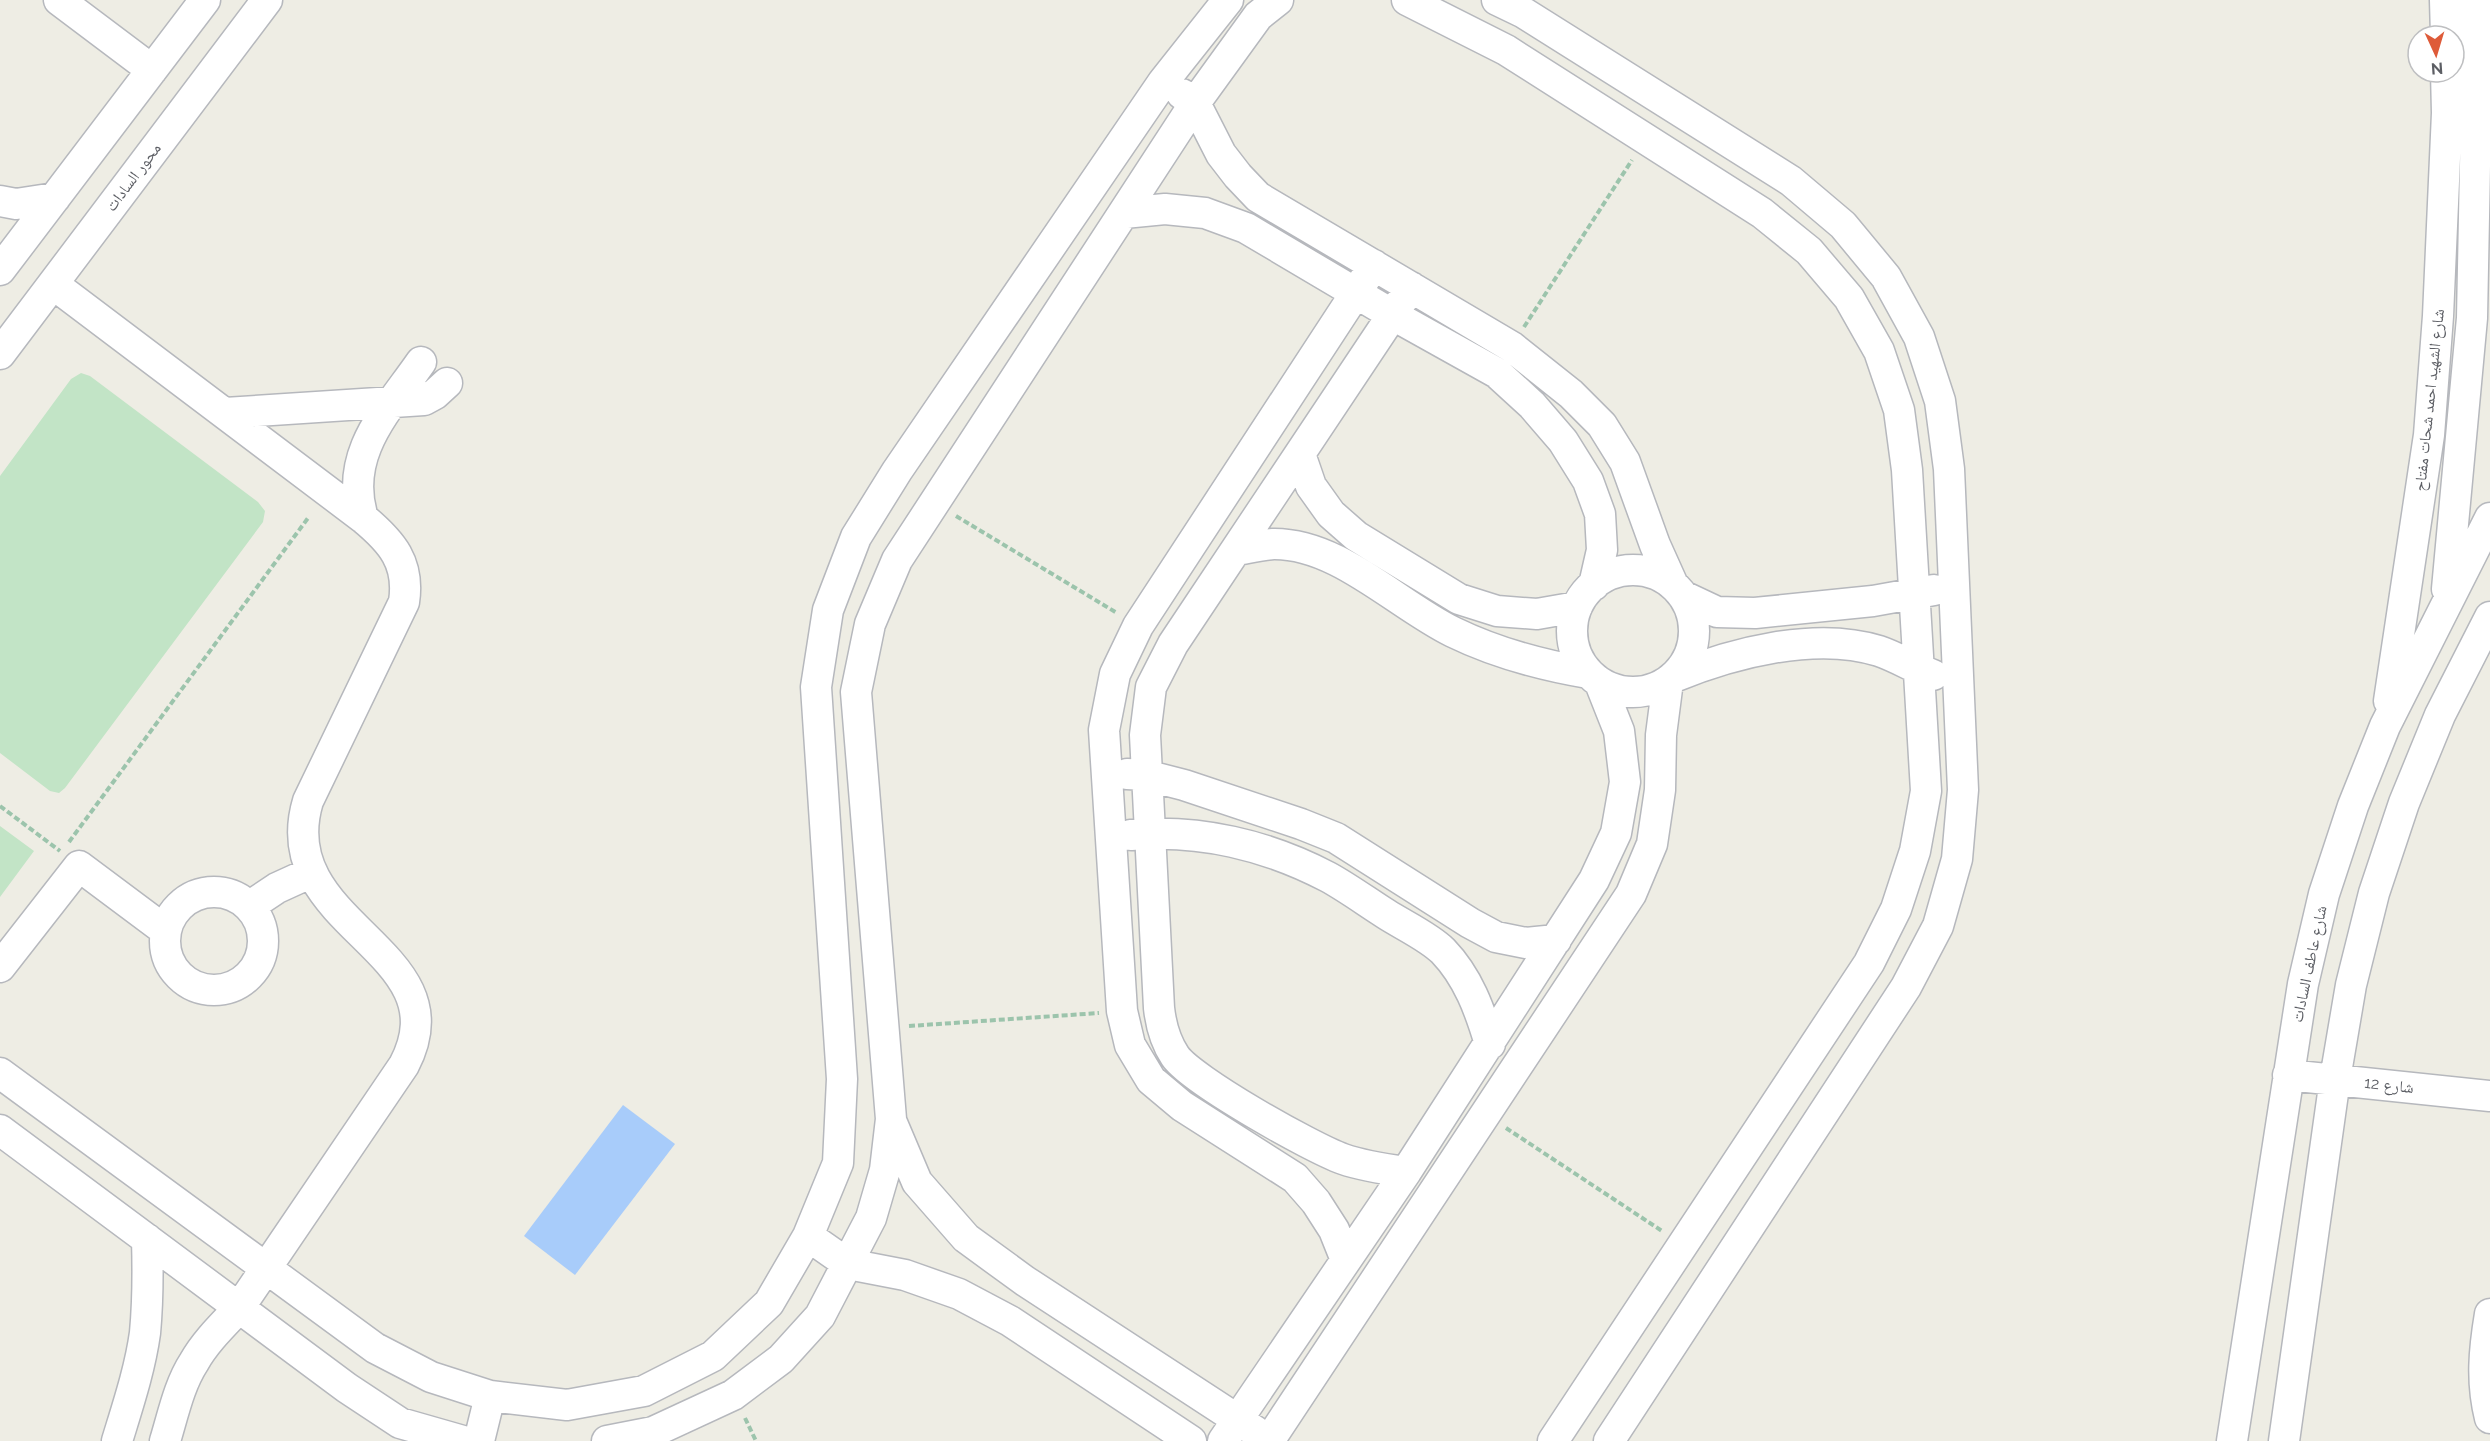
<svg xmlns="http://www.w3.org/2000/svg" width="2490" height="1441" font-family="Raleway,'Noto Naskh Arabic',sans-serif">
<rect width="100%" height="100%" fill="#eeede4"/>
<!-- green -->
<path fill="#c2e4c6" d="M81,373l9,3 168,126 7,9 -2,11 -198,266 -6,5 -9,-2 -50,-38v-277l71,-97z
M0,826l34,25 -34,46z"/>
<!-- water -->
<path fill="#a8ccfa" d="M623,1105l52,39 -100,131 -51,-39z"/>
<g fill="none" stroke-linecap="round" stroke-linejoin="round">
<!-- minor casing -->
<g stroke="#b6b8bd" stroke-width="33">
<path id="minor" d="M59,0l93,70
M1407,0l99,50 256,163 47,38 40,47 30,53 20,59 8,60 19,321 -11,60 -19,58 -27,54 -316,478
M1497,0l27,13 267,168 52,44 43,52 33,60 21,64 9,68 14,321 -6,69 -19,67 -32,61 -297,454
M2445,0l1,36
M1182,94l13,9 26,51 17,22 20,21 254,150 59,47 31,31 23,37 30,83 18,40
M0,201l16,3 39,-6
M1124,213l41,-4 40,4 41,15 147,87 104,58 35,32 31,36 25,40 12,33 2,36 -8,35
M0,270l205,-270
M53,284l310,234c29,24 47,45 41,84l-96,199c-38,126 157,148 96,264l-165,243c-16,17 -33,33 -45,54 -15,23 -21,53 -29,79
M0,354l267,-354
M225,413l199,-13 11,-6 12,-11
M1300,454l11,32 20,28 25,22 103,63 38,12 40,3 40,-7
M363,518c-20,-64 24,-107 58,-156
M1236,550c12,-2 25,-5 37,-6 65,-1 123,60 180,88 43,21 88,33 135,41
M1572 631a61 61 0 1 1 122 0a61 61 0 1 1-122 0Z
M2447,589l25,-271 4,-203 -1,-115
M1683,596l34,16 38,1 118,-12 61,-11
M1674,677c58,-24 142,-46 205,-26 18,6 35,17 54,24
M2389,701l40,-266 9,-119 9,-203 -1,-41
M1127,774l18,1 39,10 117,39 35,14 134,85 26,14 30,6 30,-3
M1131,835c68,-6 136,10 197,42 20,11 39,25 58,37 17,11 43,23 57,37 25,26 37,59 47,93
M165 941a49 49 0 1 1 98 0a49 49 0 1 1-98 0Z
M250,906l27,-18 35,-16
M0,967l79,-101 87,65
M0,1073l375,275 56,29 59,19 77,9 77,-14 69,-35 56,-53 39,-67 30,-73 4,-84 -26,-392 12,-77 28,-73 41,-66 266,-389 65,-82
M2288,1075l202,21
M892,1123l25,59 49,56 59,43 230,150
M0,1130l347,258 53,35 63,18
M1406,1172c-22,-3 -43,-6 -63,-13 -31,-11 -152,-79 -168,-103 -10,-15 -14,-30 -16,-48l-14,-273 6,-48 22,-43 238,-357
M808,1236l40,28 57,11 54,19 51,27 181,120
M1346,1260l-12,-30 -18,-28 -21,-24 -113,-72 -31,-26 -21,-35 -8,-34 -18,-281 11,-56 23,-48 236,-361
M2490,1314c-6,36 -9,68 0,104
M117,1441c11,-36 23,-72 28,-108 3,-32 3,-62 2,-94
M479,1441l11,-45
M607,1441l46,-9 80,-37 48,-36 39,-43 51,-98 14,-48 6,-51 -35,-427 14,-68 27,-64 298,-457 63,-87 20,-16
M1223,1441l183,-269 188,-292 22,-47 9,-51 -6,-51 -19,-48
M1269,1441l362,-547 21,-50 8,-54 1,-55 7,-54
M2232,1441l71,-457 21,-90 29,-88 32,-80 105,-208
M2284,1441l51,-362 16,-94 23,-92 30,-90 36,-88 50,-98"/>
</g>
<!-- path -->
<path stroke="#9cc4ac" stroke-width="4" stroke-dasharray="6 3" stroke-linecap="butt" d="M1524,327l108,-167
M956,516l161,97
M0,806l60,45
M69,842l239,-324
M909,1026l190,-13
M1506,1128l156,103
M745,1418l11,23"/>
<!-- minor -->
<use href="#minor" stroke="#fff" stroke-width="30"/>
</g>
<g text-anchor="middle" dominant-baseline="central" stroke-width="4.5" stroke-linejoin="round" paint-order="stroke">
<!-- street labels -->
<g font-size="16" fill="#5c5e64" stroke="#fff">
<text transform="translate(133 177) rotate(-53)">محور السادات</text>
<text transform="translate(2429 400) rotate(-84)">شارع الشهيد احمد شحات مفتاح</text>
<text transform="translate(2309 964) rotate(-78)">شارع عاطف السادات</text>
<text transform="translate(2389 1085) rotate(6)">شارع 12</text>
</g>
</g>
<!-- north arrow -->
<g transform="translate(2436 54) rotate(176)"><circle r="28" fill="#ffffff" stroke="#bebfc1" stroke-width="1.5"/>
<path d="M0-4.5L10 22L0 15L-10 22Z" fill="#de5b39"/>
<text y="-9" font-size="16" font-weight="bold" text-anchor="middle" fill="#5c5e64">N</text>
</g>
</svg>
